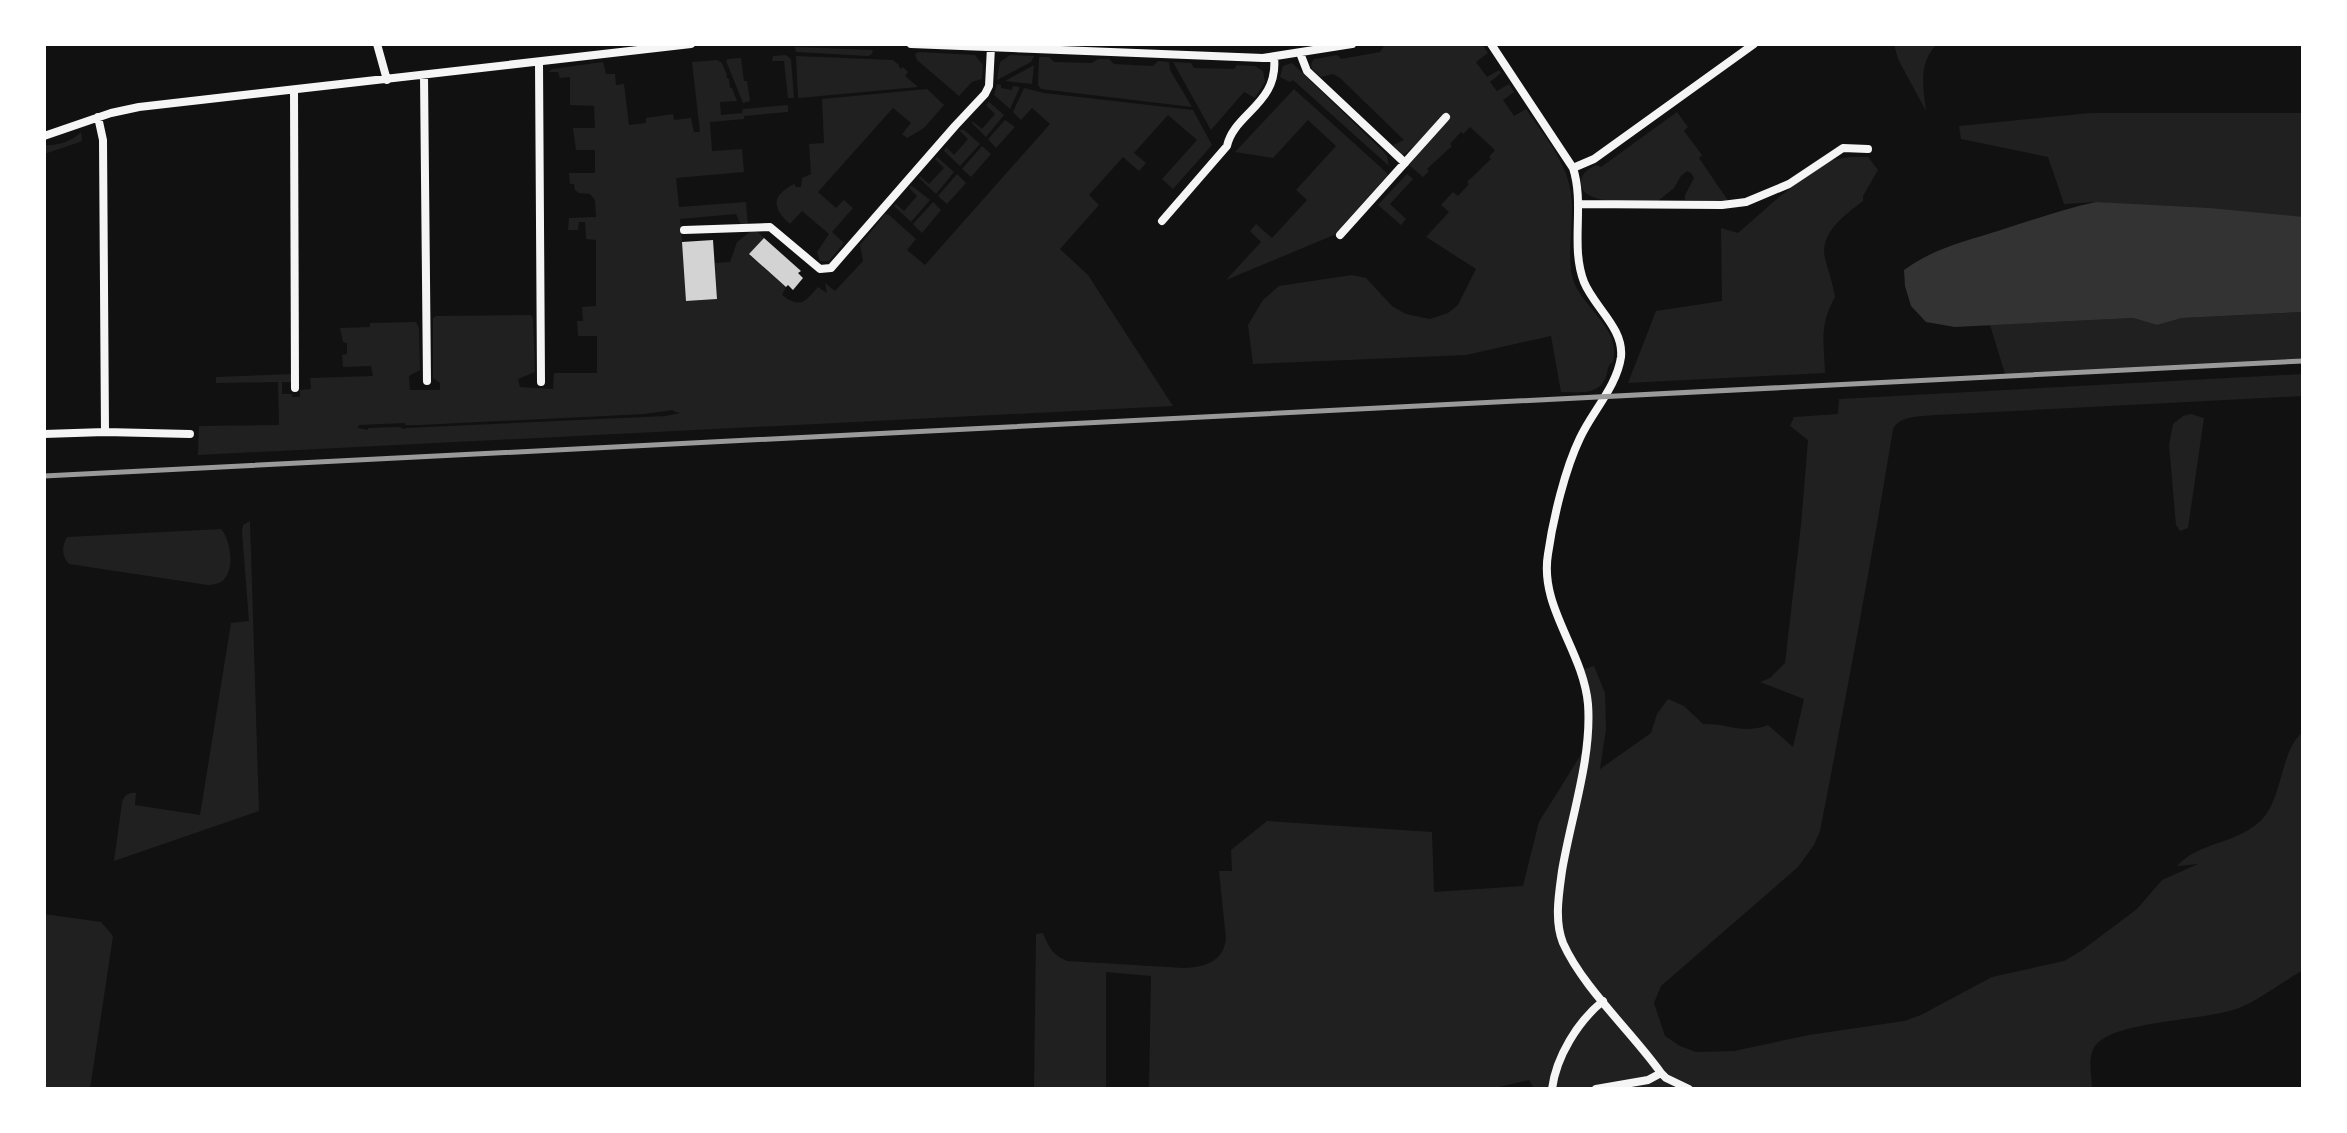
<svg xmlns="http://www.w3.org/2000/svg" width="2347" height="1133" font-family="Inter,sans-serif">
<rect width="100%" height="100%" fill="#111"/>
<!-- green -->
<path fill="#202020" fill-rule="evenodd" d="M1392,44h90l6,9 -12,9 11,15 12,-7 2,3 -11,9 7,9 12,-7 5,8 -11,8 11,16 12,-7c22,33 46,57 46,99 0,22 -4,46 0,68 7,29 46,49 42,81 -2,10 -2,2 -6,11 -1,3 -1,8 -3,11 -8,17 -28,13 -44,13l-10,-56 -85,19 -213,9 -5,-39 15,-25 16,-14 73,-11 14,3 26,28 14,8 24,5 18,-6 10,-8 18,-36 -50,-32 23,-25 -8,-7 12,-13 5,4 11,-12 -2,-2 24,-23 -2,-2 6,-7 -25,-23 -7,7 -2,-2 -11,12 2,2 -25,23 2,2 -6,6 -14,-12 17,-21 -8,-1 -16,13 -9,-11 11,-5 -64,-62 -7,-4 -12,3 -9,-8 -1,-5 3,-5 23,-4 4,4 39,-7 4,-6z
M1894,44h43c-19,19 -14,42 -11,67l-28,-52z
M795,47l78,3 -1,4 -4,2 -72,-4z
M919,52l56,3 8,10 -1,14 -10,3 -13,14 -42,-36 -2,-6z
M786,55l5,4 3,39h-6l-4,-37h-12l1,-5z
M1010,55l24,1 -3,6 -34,18 3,-18z
M796,56l97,4 6,5v2l2,2 2,-2 5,5 -3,4 13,11 -119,11 -1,-1z
M1039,57h10l5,5 38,1 6,-4h11l5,5 39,2 5,-5 11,1 1,8 22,37 -151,-18 -3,-4z
M741,58l3,23h3l3,20 -7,2 -17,-42 2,-2z
M717,60l5,3 5,12 -1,2 3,2 1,9h2l5,13 -17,1 1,13 21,-2 1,-4 45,-4v7l-44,4v3l-34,3 2,29 30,-2 2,23 -68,6 3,29 67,-5 2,24 -7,-1 -5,-11 -56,5 7,82 30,-2 -2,-36 15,-1 7,-20 14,-11h6l7,7 -15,17 37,32 -4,8c19,14 23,7 36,-8l9,6 -2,-10 10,8 28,-30 -3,-16 25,-31 4,1 27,24 -9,11 18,15 125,-141 -18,-16 -11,12 -8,-8 11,-24 20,5 149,17 19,35 -39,44 -11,-10 35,-39 -29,-25 -34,38 12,10 -7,8 -16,-14 -34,38 10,10 -39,44 28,26 85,131 -975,49 1,-29 80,-1 -1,-43 -62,1v-6l75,-3v8h-9v12h10v3h8v-7l11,-1 -1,-11 63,-2 -2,-10 -28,1 -1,-12 5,-1v-11l-4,-1 -3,-14 30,-1v-4l46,-1 3,6 1,42 -11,6 1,14h30v-7l-7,-5v-60l3,-2 95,-1 2,3 2,54 -17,7 2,8 33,2 1,-16h43v-37h-19l-1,-15h6l-1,-14 14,-1v-66l-10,-1 -1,-17h-6l-1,8h-10l1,-12 27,-1 -1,-17 -5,-6 -11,-1 -4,-3 -1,-6h-4l-1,-11h26v-23h-19l-3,-22h22l-1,-22 -24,-1v-28l-10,1 -2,-6h-10l4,-3 51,-7 3,12h9l1,11 8,-1 5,41 17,-2v-5l27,-4 1,6 17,-2 3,14h6l-8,-70zM673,410v1l7,2 -14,3 -260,12 -1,1 -7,-2 -30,1v2l-10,-2 1,-3 46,-2v2h14l225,-11z
M1173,62l18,1 3,5 40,1 3,-4 18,1 8,5 2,11 -10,16 -11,-6 -33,38z
M1292,63l92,89 3,4 2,10 -96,-86 -3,2 -10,-5 3,-11z
M1034,65l-2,19 -27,-3z
M997,84l4,1v3l11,2 1,-4 7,1 -10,22 -16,-14z
M927,89l17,16 -20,23 -17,10 -5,-4 9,-11 -18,-15 -75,84 18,16 8,-8 9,8 -21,24 12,11 -15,18h-9l-3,-9 12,-18 -27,-23 -12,13c-18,-16 -19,-28 4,-40l2,3h5l1,-9 9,-4 -2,-30 15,-1 -2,-44z
M1294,89l93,84v3l-53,59 -108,45 35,-38 -11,-11 6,-7 16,14 35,-38 -11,-10 40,-44 -28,-26 -35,38 -38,-6z
M989,102l15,13 -18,22 -14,-14v-2l10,8 13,-15 -9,-9z
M1677,112l11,15 -4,4 18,24 -3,3 30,44 -44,-2v-5l9,-17 -3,-5 -4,-2 -6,5 -7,12 -16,13c-17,0 -75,6 -77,-17 -1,-10 7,-15 15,-19l5,2z
M2091,113h212v106l-207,-17 -32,2 -16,-47 -87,-18 -2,-13z
M1005,120l10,7 -19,21 -8,-9z
M959,130h5l16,14 -20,22 -16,-15 2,-4 8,8 14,-16z
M81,132l1,8 -2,2 -36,12v-9c13,1 29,-4 37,-13z
M982,146l9,8 -20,23 -9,-8z
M937,157l17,15 -18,22 -17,-16 1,-2 9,8 15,-16 -9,-9z
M1849,157h19l10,13 -15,26v5c-17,13 -44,32 -38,57 3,13 8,25 10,39 -16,28 -11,45 -10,76l-197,10 28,-72 66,-10 -1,-73 17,5 41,-36 48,-36z
M957,174l9,9 -19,21 -9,-8z
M1407,174l6,5 -23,25 16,15 -5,6 -23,-20z
M911,185l19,15 -19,22 -17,-16 2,-2 8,7 13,-15 -8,-8z
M933,202l8,8 -19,23 -9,-9z
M2303,312v49l-297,16 -16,-52 143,-7 24,7 25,-7z
M2303,374v22l-368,19c-15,2 -35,0 -42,14 -22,135 -47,268 -73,402l-6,14 -16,22 -137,119 -7,17 11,33 15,10 16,6 38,-1 75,-16 95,-14 17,-6 71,-38 72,-16 17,-10 56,-42 25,-29 36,-16 -21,2c4,-4 9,-9 15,-12 23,-13 53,-15 72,-37 19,-23 17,-68 39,-85v238c-19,11 -45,31 -64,38 -32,13 -125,12 -144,38 -8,12 -3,30 -3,43h-558l-5,-9 -39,9h-341l2,-113 -45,-4v117h-72l2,-155 7,-1c6,15 10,22 24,28l117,7c21,-1 39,-6 42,-29l-7,-68h13l-1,-21 36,-29 165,11 2,60 89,-6 16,-64 48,-77 -6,-75 13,-4 11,27 1,36 -6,40 51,-36 6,-19 11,-15 16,7 19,18c25,-1 39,11 65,1l25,22 11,-48 -44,-17 10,-4 15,-15 16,-138 7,-85 -18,-14 4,-9 44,-3 1,-15z
M2191,414l13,4 -16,110 -8,3 -4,-6 -7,-80 4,-21 10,-8z
M250,521l9,290 -145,50 8,-58c1,-7 7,-11 14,-10l-1,12 65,10 31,-192 18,-2 -7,-89 1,-7z
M221,529c10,11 15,43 0,53 -3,2 -10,3 -13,3l-139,-21c-8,-8 -7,-18 -2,-27z
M44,914l57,8 12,14 -23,153h-46z"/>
<!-- water -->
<path fill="#333" d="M2096,202l113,6 94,9v95l-121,6 -25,7 -24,-7 -178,9 -29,-5 -15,-16 -6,-20 -1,-16c30,-22 62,-29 97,-40 32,-10 62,-21 95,-28z"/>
<!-- building -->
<path fill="#d3d3d3" d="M764,238l37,33 -3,2 5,5 -10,12 -5,-5 -2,2 -37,-33z
M713,240l4,59 -31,2 -4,-59z"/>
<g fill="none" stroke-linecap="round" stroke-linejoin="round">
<!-- minor -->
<path stroke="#f5f5f5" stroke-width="8" d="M377,44l10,36
M911,44l352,14 89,-14
M1491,44l82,124c12,37 -3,78 11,114 10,25 40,46 37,75 -4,29 -29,55 -41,81 -15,31 -27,81 -32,116 -9,53 35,96 40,150 4,54 -17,113 -26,167 -3,22 -8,50 1,72 20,45 69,89 98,130l5,5 23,11
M1300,53l7,18 98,92
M539,62l2,320
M424,75l3,306
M294,90l1,298
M98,117l5,23 2,292
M44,136l67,-23 28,-6 552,-63
M1573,168l21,-9 160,-115
M1578,204l144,1 24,-3 43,-18 54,-36 25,1
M1162,221l65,-75c7,-33 52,-42 47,-89
M684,230l86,-3 50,42 11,-1 124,-142 30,-32 4,-8 2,-39
M1340,235l106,-118
M44,434l61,-2 85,2
M1552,1089c4,-32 26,-68 51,-88
M1596,1089l52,-9 13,-7"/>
<!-- rail -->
<path stroke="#9a9a9a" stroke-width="5" d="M44,476l2259,-115"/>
</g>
<!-- border -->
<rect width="2347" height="1133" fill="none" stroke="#ffffff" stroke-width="92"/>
</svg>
